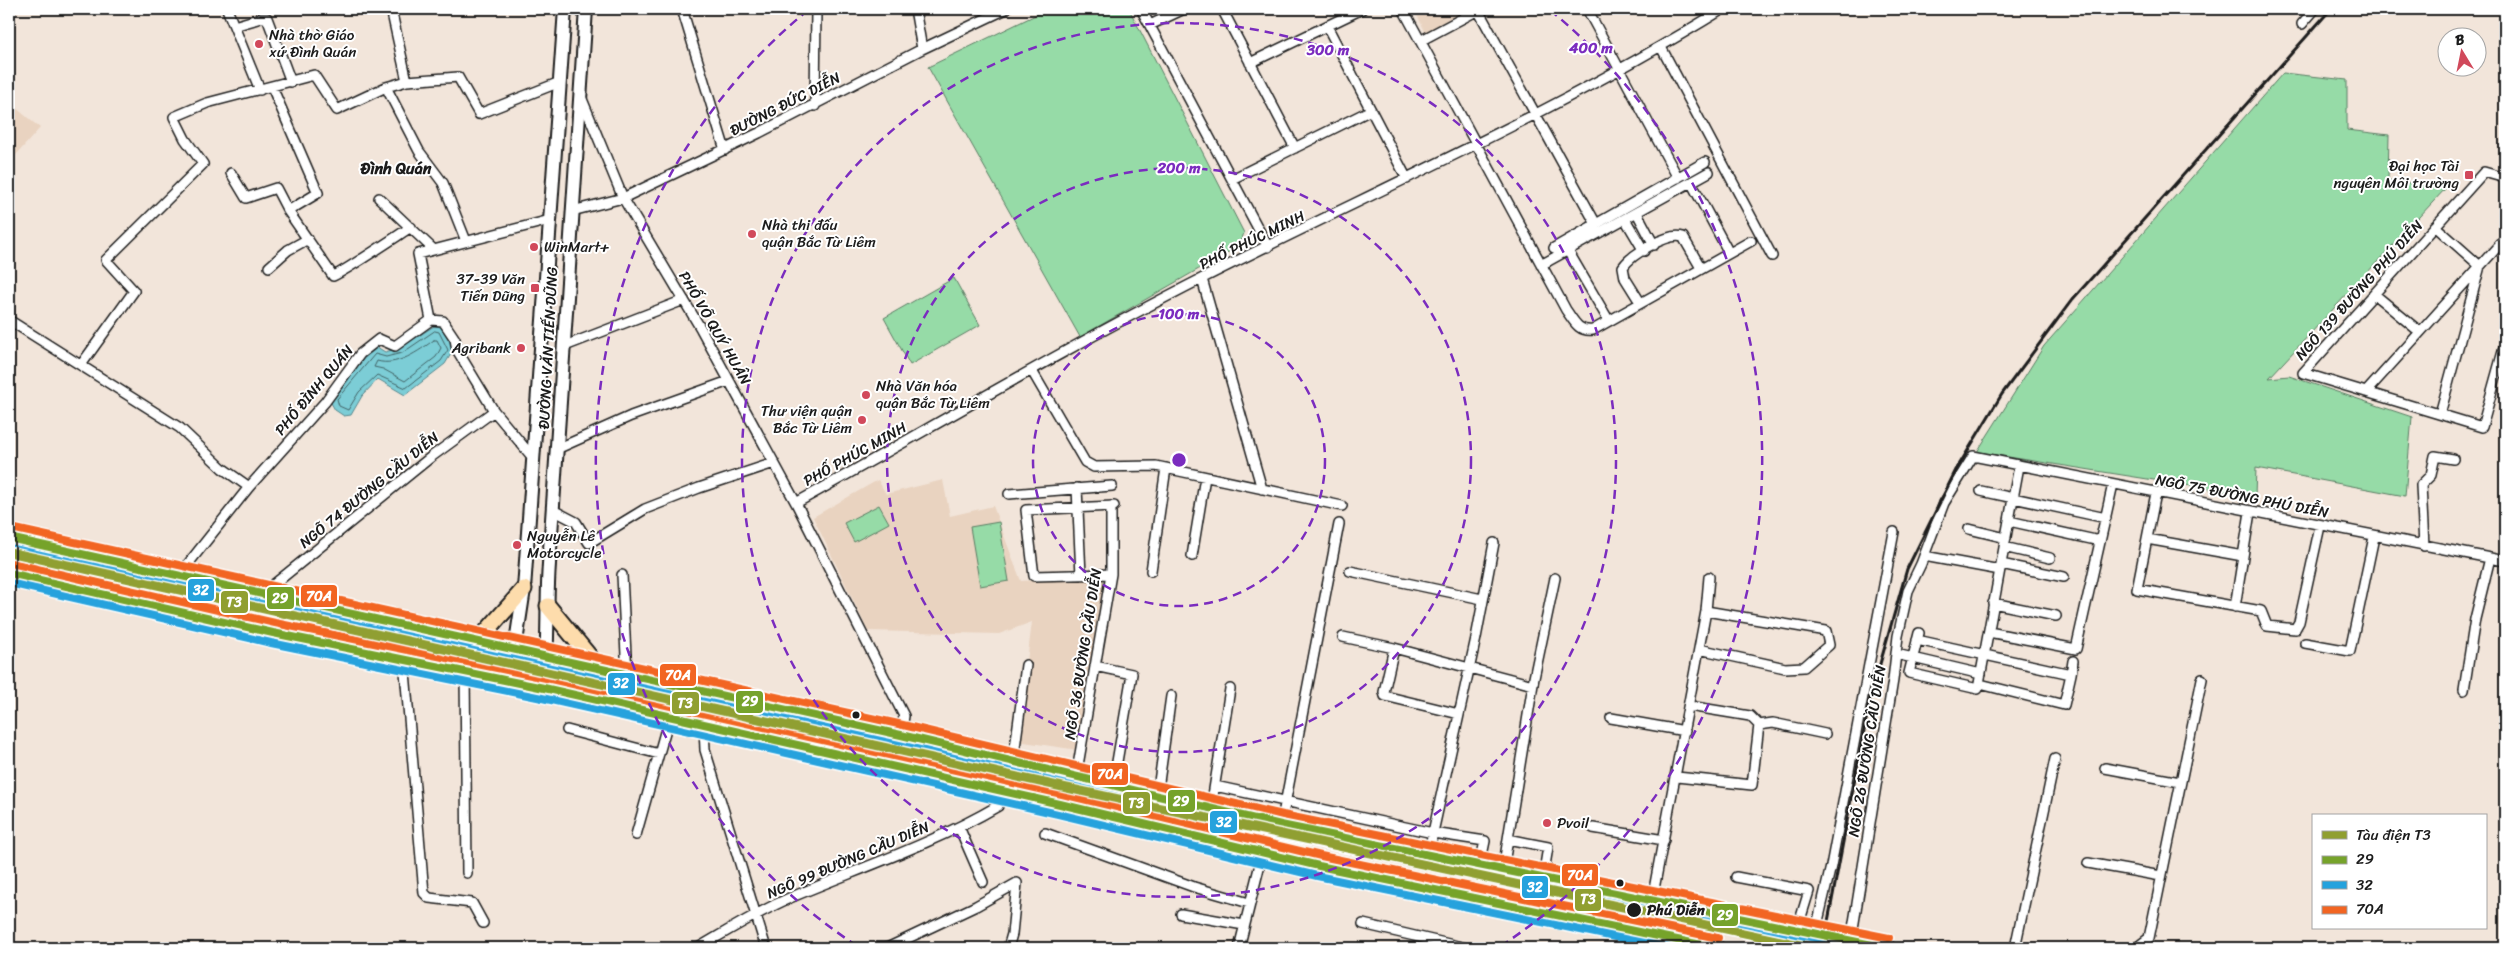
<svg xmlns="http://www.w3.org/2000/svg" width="2514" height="957" font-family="Sriracha,sans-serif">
<rect width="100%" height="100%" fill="#f2e5da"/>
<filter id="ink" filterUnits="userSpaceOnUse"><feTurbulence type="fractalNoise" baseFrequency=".02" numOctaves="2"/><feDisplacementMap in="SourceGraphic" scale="10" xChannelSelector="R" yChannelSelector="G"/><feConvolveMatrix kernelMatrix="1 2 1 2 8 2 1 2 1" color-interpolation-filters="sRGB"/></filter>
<g filter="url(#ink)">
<!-- built -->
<path fill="#e9d3c0" d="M1414,9h59l-47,24z
M9,102l31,26 -31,35z
M2505,400v65l-7,-1v-38z
M878,480l8,14 57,-14 7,36 43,-10 28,75 82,-5v18l-25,156 -61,-9 15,-119 -33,12 -131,-3 -55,-114z"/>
<!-- green -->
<path fill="#96dba7" stroke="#597c62" d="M1048,9h81l115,224 -5,13 -159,91 -152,-270z
M2283,73l64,7v50l42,5 -1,45 58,8 -177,190 20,-2 123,41 -7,79 -149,-28 -1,28 -278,-44 67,-106z
M954,278l26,47 -70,40 -26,-47z
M879,505l10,18 -35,19 -10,-19z
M999,522l10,59 -29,5 -10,-59z"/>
<!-- water -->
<path fill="#7ccdd6" stroke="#56868c" d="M434,326l8,1 12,22 -9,15 -40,31 -27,-16 -16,17 -11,19 -7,1 -9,-6 -6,-11 43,-50 5,-2 8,5 15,-4z"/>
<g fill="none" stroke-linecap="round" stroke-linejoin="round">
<!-- shore -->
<path stroke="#426366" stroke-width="1" d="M435,331l4,1 9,18 -7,11 -35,27 -29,-13 -18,17 -11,18 -9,-4 -2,-7 38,-45 11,3 16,-4z
M434,340h3l4,8 -5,9 -31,24 -22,-12 -9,-2 3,-6c20,6 42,-10 57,-21z"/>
<!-- minor casing -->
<g stroke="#1c1c1c" stroke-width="12">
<path id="minor" d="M227,9l33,81
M391,9l16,72
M682,9l43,141
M915,9l7,40
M1141,9l127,238
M1222,9l73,139
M1403,9l163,301c8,11 12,22 27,20l158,-89
M1587,9l91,169
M9,10l2,-1
M1478,10l118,214
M2302,24l13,-15
M1150,25l34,-16
M234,26l27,-8h6l24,64
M1327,26l80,153
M1420,41l60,-32
M1661,47l111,209
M1250,63l112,-54
M386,87l33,64 24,32 23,58
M582,99l41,99 78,131 95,174 108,213 -3,19
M815,106l1,-97
M231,173l15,25 30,-10 12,23 30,-18 -46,-106
M2505,178l-21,-6 -181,201 179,54 23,-83
M1232,179l139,-69
M1691,182l38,71
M379,198l55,52
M288,211l45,65c6,-1 67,-42 78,-49
M572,211l51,-13 136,-65 163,-84 84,-40
M1637,213l17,32
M1625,219l19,32
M2435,226l45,40 -40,148
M1554,248l151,-86
M1568,251l41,70
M1541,265l168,-93
M269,267l19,-17 20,-11
M1202,279l60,210
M2374,294l46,38
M1640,302l-15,-24 -2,-11c9,-13 45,-35 60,-30l18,31
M9,320l171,108 42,40 27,19
M431,320l12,1 12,18 2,11 37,61 40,48
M565,346l119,-46
M81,365l53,-74 -28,-31 97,-96 -18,-25 -11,-22 33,-14 107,-28 23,35 49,-23 21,-6 51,-4 21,37 81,-32
M1032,371l53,91 9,5 62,-1 186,40
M2366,392l134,-148 5,1
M559,448l72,-32 98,-35
M1077,488l4,87
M1981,491l125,27
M2156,493l-19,96 124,22 6,15 28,3 4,-7 21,-96
M1009,494l103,-8
M796,503c135,-75 269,-155 407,-225 174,-88 354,-166 520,-269
M553,510l23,12 13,21 56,-34 54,-21 75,-25
M2009,521l91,20
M1969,529l37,9
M2147,539l96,17
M2424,546l-3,-61 10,-10 4,-19 18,3
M2004,547l46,11
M1192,556l13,-79
M1924,556l76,14
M2001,564l63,13
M1151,571l15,-103
M1350,571l132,28
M1111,574l-77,2 -8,-66 88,-4
M622,575l5,100
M182,576l2,-7 65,-82 76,-85 35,-48 19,-15 16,7 36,-26 -13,-66 132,-34
M262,594l169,-137 63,-46
M1993,603l63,13
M2235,607l15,-95
M1989,632l87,17 37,-165
M1919,633l-10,40 69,16 41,-223
M1343,637l51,11 139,37
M1917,640l154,34 2,-13
M2305,643l45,8 24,-114
M1394,648l-10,44 1,4 74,18
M1699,649l86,19 19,-1 25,-22 -3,-14 -120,-20
M1896,654l85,20
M404,660l20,233 5,5 43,5 11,20
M1095,666l37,8 -19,111
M465,672l2,201
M1980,684l84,21 7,-31
M2464,690l11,-71 15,-61
M1689,706l61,10 9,9
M1611,718l74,13
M1759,725l14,-2 52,11
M704,726l1,24 61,198
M567,730l92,24
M1013,763l13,-98
M2105,768l75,14
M1076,777l35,-203v-68
M1677,777l75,8 7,-60
M1215,786l218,47 52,8 -5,24
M1157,796l14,-100
M1211,808l19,-119
M1281,825l58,-301
M959,827l24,55
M1593,828l71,12
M1045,833l149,54 55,16
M636,835l33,-117
M1508,839l40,8 -5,31
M1428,855l48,-217 18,-95
M2088,863l73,13
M1503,870l31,-192 21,-100
M1736,877l73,14 -12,39
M1652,900l54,-289 3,-34
M1181,914l63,11
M1363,924l103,24
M1815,934l16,-68 63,-334
M1851,941l42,-261 5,-44 10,-45 13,-27 23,-61 29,-47 532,105
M698,948c31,-18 61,-37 94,-51 69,-29 141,-53 206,-91l4,-14
M887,948l89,-42 41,-23
M1008,948l4,-14 5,-51
M1239,948l24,-96
M2015,948l40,-189
M2136,948l13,-10 53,-259"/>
</g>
<!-- secondary casing -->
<g stroke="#1c1c1c" stroke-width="16">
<path id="secondary" d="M510,682l14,-93 41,-580
M544,688c5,-41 2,-82 5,-124 12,-185 26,-370 37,-555"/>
</g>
<!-- trunk casing -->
<g stroke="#1c1c1c" stroke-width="19">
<path id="trunk" d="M9,538l892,197 380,90 606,123
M9,573l264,60 271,55 516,116 259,62 397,82
M548,606l51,62
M478,641l46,-52
M1120,818l7,-30"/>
</g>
<!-- minor -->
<use href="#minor" stroke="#fff" stroke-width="9"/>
<!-- secondary -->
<use href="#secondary" stroke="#fff" stroke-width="12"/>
<!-- trunk -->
<use href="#trunk" stroke="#fddcac" stroke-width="15"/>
<!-- rail -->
<path stroke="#1c1c1c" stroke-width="3" d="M1823,948l47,-249 37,-130 49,-99 46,-76 70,-94 259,-291"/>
<!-- bus-1 casing -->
<g stroke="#fff" stroke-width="11">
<path id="bus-1" d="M9,538l892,197 380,90 606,123
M9,573l264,60 271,55 516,116 259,62 397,82"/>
</g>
<!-- bus-2 casing -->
<g stroke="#fff" stroke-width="11">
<path id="bus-2" d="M9,548l890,197 380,90 559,113
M9,583l262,60 271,55 516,116 259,62 351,72"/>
</g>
<!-- bus-3 casing -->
<g stroke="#fff" stroke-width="11">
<path id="bus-3" d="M11,528l892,197 380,90 606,123
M11,563l264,60 271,55 516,116 259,62 397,82"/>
</g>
<!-- bus-1 -->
<use href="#bus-1" stroke="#76a32b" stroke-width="8"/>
<!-- bus-2 -->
<use href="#bus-2" stroke="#25a2dd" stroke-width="8"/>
<!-- bus-3 -->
<use href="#bus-3" stroke="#f26522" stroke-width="8"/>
<!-- metro-1 casing -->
<g stroke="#fff" stroke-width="12">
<path id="metro-1" d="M9,552l1058,236 747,160"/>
</g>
<!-- metro-1 -->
<use href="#metro-1" stroke="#909f31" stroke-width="9"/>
</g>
</g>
<!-- distance rings -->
<g fill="none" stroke="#7b2cbf" stroke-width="2.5" stroke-dasharray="9 6">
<circle cx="1179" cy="460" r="146"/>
<circle cx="1179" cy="460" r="292"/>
<circle cx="1179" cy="460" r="437"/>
<path d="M857 946A583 583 0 0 1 808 10M1550 10A583 583 0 0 1 1501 946"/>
</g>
<!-- markers -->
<g fill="#d1495b" stroke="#fff" stroke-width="2">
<circle cx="259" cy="44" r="5"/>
<rect x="2464" y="170" width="10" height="10" rx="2.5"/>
<circle cx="752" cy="234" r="5"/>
<circle cx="534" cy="247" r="5"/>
<rect x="530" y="283" width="10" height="10" rx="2.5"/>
<circle cx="521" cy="348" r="5"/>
<circle cx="866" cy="395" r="5"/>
<circle cx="862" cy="420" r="5"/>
<circle cx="517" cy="545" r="5"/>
<circle cx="1547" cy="823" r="5"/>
</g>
<g fill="#1c1c1c" stroke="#fff" stroke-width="2">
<circle cx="856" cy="715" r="4.5"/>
<circle cx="1620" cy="883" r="4.5"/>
<circle cx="1634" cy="910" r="8"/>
</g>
<g text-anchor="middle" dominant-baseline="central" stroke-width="4" stroke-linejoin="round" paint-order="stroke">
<!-- poi labels -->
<g font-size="15" fill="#1c1c1c" stroke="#fff" text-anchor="start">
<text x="269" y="35">Nhà thờ Giáo<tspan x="269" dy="17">xứ Đình Quán</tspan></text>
<text x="2459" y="166" text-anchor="end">Đại học Tài<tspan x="2459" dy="17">nguyên Môi trường</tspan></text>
<text x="762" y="225">Nhà thi đấu<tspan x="762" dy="17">quận Bắc Từ Liêm</tspan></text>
<text x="544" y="247">WinMart+</text>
<text x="525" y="279" text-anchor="end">37-39 Văn<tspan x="525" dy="17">Tiến Dũng</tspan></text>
<text x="511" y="348" text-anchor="end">Agribank</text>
<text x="876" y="386">Nhà Văn hóa<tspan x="876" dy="17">quận Bắc Từ Liêm</tspan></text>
<text x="852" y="411" text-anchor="end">Thư viện quận<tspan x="852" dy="17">Bắc Từ Liêm</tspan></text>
<text x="527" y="536">Nguyễn Lê<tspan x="527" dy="17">Motorcycle</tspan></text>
<text x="1557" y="823">Pvoil</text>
</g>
<!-- street labels -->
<g font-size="15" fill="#1c1c1c" stroke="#fff">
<text transform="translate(785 104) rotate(-27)">ĐƯỜNG ĐỨC DIỄN</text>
<text transform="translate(1252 240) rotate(-26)">PHỐ PHÚC MINH</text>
<text transform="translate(2359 290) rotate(-48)">NGÕ 139 ĐƯỜNG PHÚ DIỄN</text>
<text transform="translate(715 328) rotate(60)">PHỐ VÕ QUÝ HUÂN</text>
<text transform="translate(548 348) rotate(-87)">ĐƯỜNG VĂN TIẾN DŨNG</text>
<text transform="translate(314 390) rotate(-50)">PHỐ ĐÌNH QUÁN</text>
<text transform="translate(855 454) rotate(-29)">PHỐ PHÚC MINH</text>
<text transform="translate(369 490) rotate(-39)">NGÕ 74 ĐƯỜNG CẦU DIỄN</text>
<text transform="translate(2242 496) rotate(11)">NGÕ 75 ĐƯỜNG PHÚ DIỄN</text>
<text transform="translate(1083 654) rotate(-81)">NGÕ 36 ĐƯỜNG CẦU DIỄN</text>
<text transform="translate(1867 751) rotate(-81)">NGÕ 26 ĐƯỜNG CẦU DIỄN</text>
<text transform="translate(848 860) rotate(-23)">NGÕ 99 ĐƯỜNG CẦU DIỄN</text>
</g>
<!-- stop labels -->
<g font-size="15" font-weight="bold" fill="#1c1c1c" stroke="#fff" text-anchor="start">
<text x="1647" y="910">Phú Diễn</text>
</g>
<!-- neighbourhood labels -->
<g font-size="16" font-weight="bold" fill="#1c1c1c" stroke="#fff">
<text x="396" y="168">Đình Quán</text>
</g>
</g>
<circle cx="1179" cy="460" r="8" fill="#7b2cbf" stroke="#fff" stroke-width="2.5"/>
<g font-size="15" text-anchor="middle" font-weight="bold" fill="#7b2cbf" stroke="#fff" stroke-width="4" stroke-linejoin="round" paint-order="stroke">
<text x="1591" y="53">400 m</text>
<text x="1328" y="55">300 m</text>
<text x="1179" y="173">200 m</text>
<text x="1179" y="319">100 m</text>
</g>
<g stroke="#fff" stroke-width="2">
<rect x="187" y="578" width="28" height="24" rx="5" fill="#25a2dd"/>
<rect x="300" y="584" width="38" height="24" rx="5" fill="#f26522"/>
<rect x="266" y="586" width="29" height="24" rx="5" fill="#76a32b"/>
<rect x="220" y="590" width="29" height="24" rx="5" fill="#909f31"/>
<rect x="659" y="663" width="38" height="24" rx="5" fill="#f26522"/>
<rect x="607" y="672" width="29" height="24" rx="5" fill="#25a2dd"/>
<rect x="735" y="690" width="29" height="24" rx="5" fill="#76a32b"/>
<rect x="671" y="691" width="29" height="24" rx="5" fill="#909f31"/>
<rect x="1091" y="762" width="38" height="24" rx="5" fill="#f26522"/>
<rect x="1167" y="789" width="29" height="24" rx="5" fill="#76a32b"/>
<rect x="1122" y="791" width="29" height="24" rx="5" fill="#909f31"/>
<rect x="1209" y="810" width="29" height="24" rx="5" fill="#25a2dd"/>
<rect x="1561" y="863" width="38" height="24" rx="5" fill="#f26522"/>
<rect x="1521" y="875" width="28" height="24" rx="5" fill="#25a2dd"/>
<rect x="1574" y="888" width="28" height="24" rx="5" fill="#909f31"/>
<rect x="1711" y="903" width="28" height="24" rx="5" fill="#76a32b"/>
</g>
<g font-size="14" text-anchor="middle" font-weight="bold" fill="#fff">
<text x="201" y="595">32</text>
<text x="319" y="601">70A</text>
<text x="280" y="603">29</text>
<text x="234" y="607">T3</text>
<text x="678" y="680">70A</text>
<text x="621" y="688">32</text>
<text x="750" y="706">29</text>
<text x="685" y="708">T3</text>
<text x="1110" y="779">70A</text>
<text x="1181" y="806">29</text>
<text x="1136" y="808">T3</text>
<text x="1224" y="827">32</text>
<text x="1580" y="880">70A</text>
<text x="1535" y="892">32</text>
<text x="1588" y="904">T3</text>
<text x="1725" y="920">29</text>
</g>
<!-- margin -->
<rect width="2514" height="957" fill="none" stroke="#fff" stroke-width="30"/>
<rect x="15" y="15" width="2484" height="927" fill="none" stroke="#1c1c1c" stroke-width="2" filter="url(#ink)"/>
<!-- legend -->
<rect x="2312" y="814" width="175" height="115" fill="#ffffff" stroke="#a4a4a4"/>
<rect x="2322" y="831" width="25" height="8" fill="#909f31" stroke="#a4a4a4"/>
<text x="2356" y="840" font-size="15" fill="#1c1c1c">Tàu điện T3</text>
<rect x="2322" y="856" width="25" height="8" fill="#76a32b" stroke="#a4a4a4"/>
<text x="2356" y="864" font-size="15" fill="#1c1c1c">29</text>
<rect x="2322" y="881" width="25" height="8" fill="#25a2dd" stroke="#a4a4a4"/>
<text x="2356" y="890" font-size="15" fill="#1c1c1c">32</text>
<rect x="2322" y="906" width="25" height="8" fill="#f26522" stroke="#a4a4a4"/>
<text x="2356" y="914" font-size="15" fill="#1c1c1c">70A</text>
<!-- north arrow -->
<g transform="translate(2462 52) rotate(350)"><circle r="24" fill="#ffffff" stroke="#a4a4a4"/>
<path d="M0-4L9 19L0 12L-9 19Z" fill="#d1495b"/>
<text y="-8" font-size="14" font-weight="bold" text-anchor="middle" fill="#1c1c1c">B</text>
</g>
</svg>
